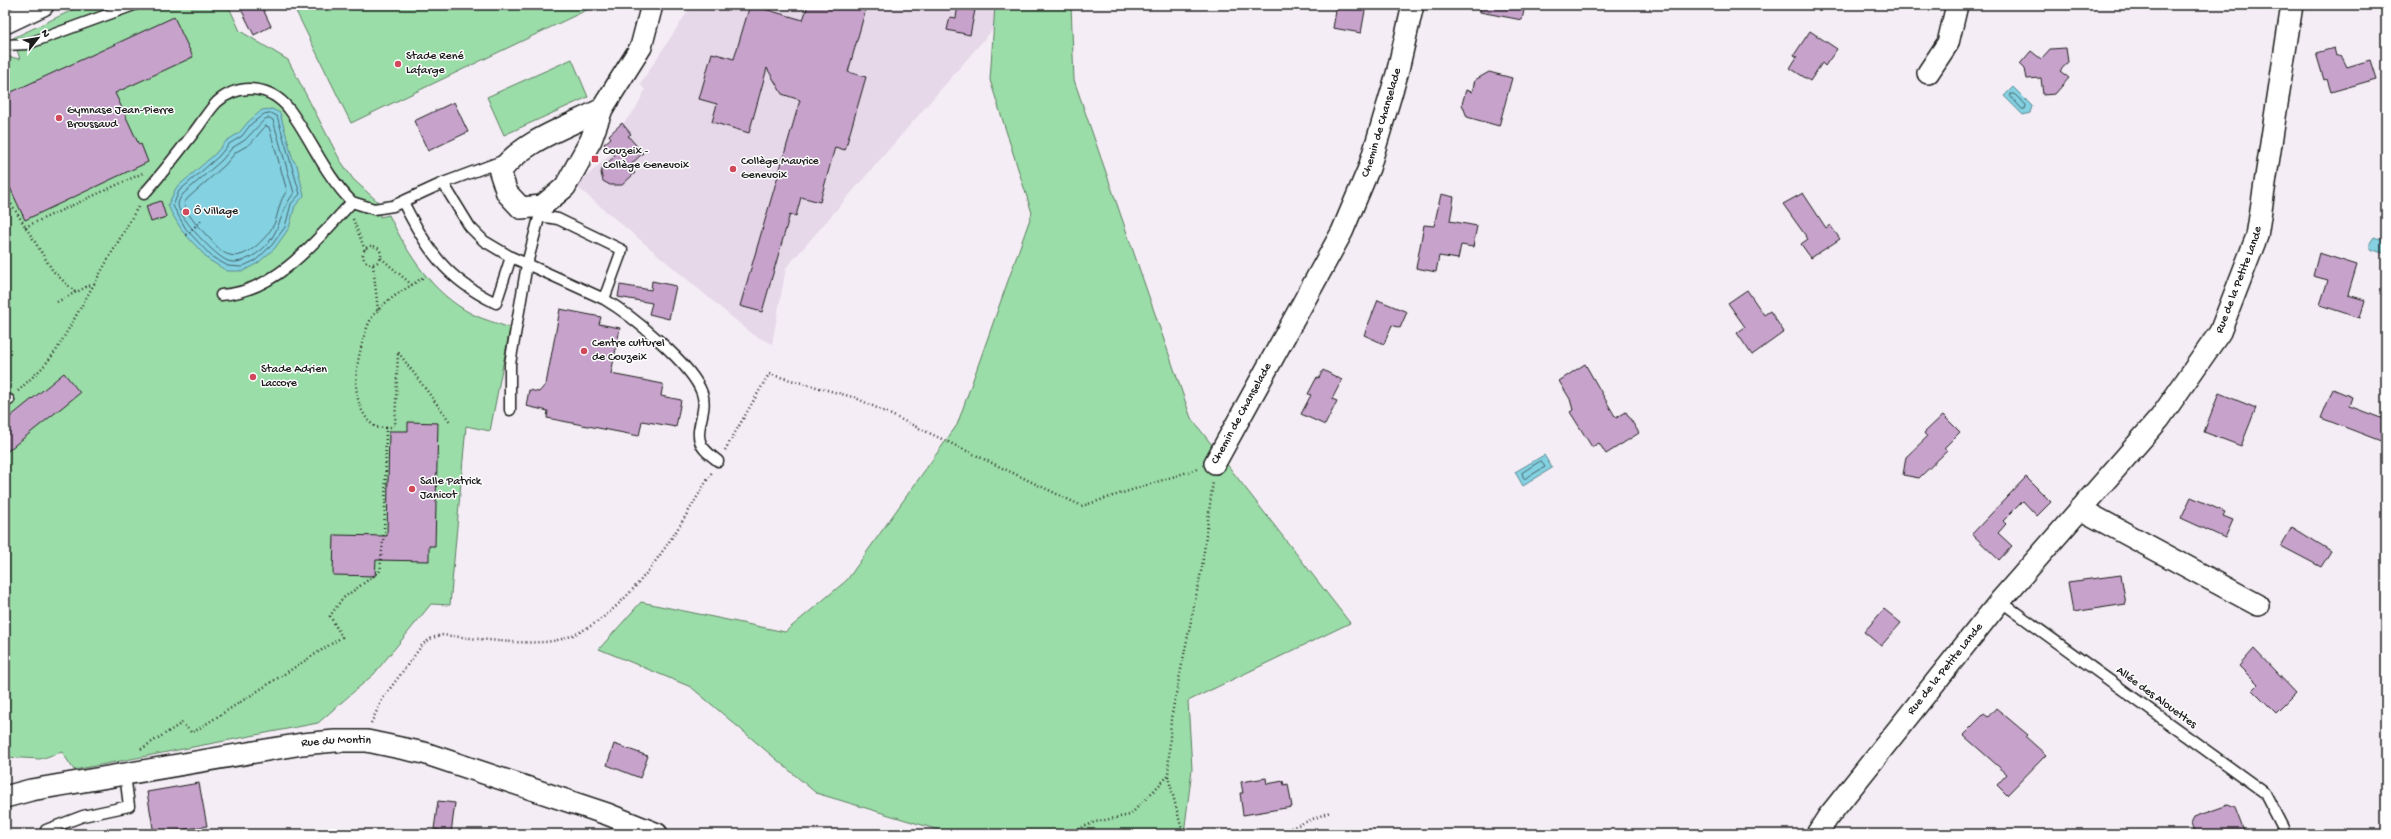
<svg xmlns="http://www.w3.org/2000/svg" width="2391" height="839" font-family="'Gochi Hand',sans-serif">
<rect width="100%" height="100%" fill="#f4edf5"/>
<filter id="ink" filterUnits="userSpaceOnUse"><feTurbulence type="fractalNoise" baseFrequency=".025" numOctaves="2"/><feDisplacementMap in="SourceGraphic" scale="8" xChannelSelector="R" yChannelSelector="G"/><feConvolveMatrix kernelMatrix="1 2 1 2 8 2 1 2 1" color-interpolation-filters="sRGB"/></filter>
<g filter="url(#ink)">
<!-- built -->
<path fill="#e6d7e9" d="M708,5h306l-228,263 -14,76 -20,-10 -176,-148 37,-34 -7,-8 30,-36 9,-18 -5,-6 50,-76h17z"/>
<!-- green -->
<path fill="#9bdda8" stroke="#5c7c62" d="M83,5h145l12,26 48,29 52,100 13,19 25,23 2,15 9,-2c19,40 43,78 83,99 12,6 25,9 38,14l-20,103 -24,-5 -16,179 -19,-1 -57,70 -56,49 -244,47 -12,-18 -22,7 -35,-2v-701l15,3 -7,-21z
M293,5h304l-246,118z
M995,5h76l3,75 117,338 159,205 -162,78 4,68 -8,65h-232l-136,-41 -125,-106 -92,-38 42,-47 144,30 62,-52 110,-155 75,-212 -42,-133z
M572,59l16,38 -84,38 -17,-38z"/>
<!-- water -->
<path fill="#83d1e1" stroke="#5a8992" d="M2013,87l19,19 -2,7 -7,2 -19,-19z
M272,109l8,4 13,47 4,5 7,31 -9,10 -6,22 -14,20 -17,15 -15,8h-16l-18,-11 -26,-28 -12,-20 -3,-7 8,-17 39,-34 11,-13 13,-8 9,-11 14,-12z
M2374,237l12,4v13l-16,-5v-6z
M1544,455l8,13 -29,18 -8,-14z"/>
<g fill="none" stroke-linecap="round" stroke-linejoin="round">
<!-- shore -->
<path stroke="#45646b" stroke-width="1" d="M2011,94h3l12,11 -1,4h-3l-11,-12z
M271,113l6,3 23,78 -9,10 -6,23 -13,18 -16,15 -15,7 -13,-1 -16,-9 -26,-28 -13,-23 6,-15 39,-34 11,-13 13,-8 9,-12 13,-10z
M270,118l3,2 21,73c-17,21 -12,47 -43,64 -7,3 -15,7 -23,4 -12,-4 -49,-43 -50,-56 0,-4 3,-8 5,-11l38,-33 11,-13 13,-8 20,-21z
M266,126l3,1 18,64c-8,10 -8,20 -12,31 -6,14 -28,38 -45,33 -7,-1 -14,-9 -19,-15 -9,-10 -24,-23 -27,-37l4,-5 37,-33 11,-13 14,-8z
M1541,461l4,6 -21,12 -2,-6z"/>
</g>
<!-- building -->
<path fill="#c7a3cc" stroke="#1c1c1c" d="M239,5h22l10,21 -17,9z
M750,5l53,15 5,-15h59l-19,67 18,5 -21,73 -10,-3 -15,55 -19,-5 -5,19 -6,-2 -28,98 -22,-6 60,-206 -18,-6 -15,-26 -18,65 -37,-11 5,-18 -18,-5 13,-46 22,6z
M958,5h18l-6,30 -23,-5 3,-13 6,1z
M1337,5h29l-5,28 -28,-5z
M1480,5h45l-3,15 -42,-8z
M174,17l19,40 -78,36 24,52 2,-1 7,18 -123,58 -20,-43v-82z
M1810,31l27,18 -12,17 -3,-3 -12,18 -20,-13 7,-11 -3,-2z
M2066,48l2,14 -8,9 9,7 -14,16 -12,1 -2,-17 -14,1 -2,-10 -5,-5 11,-13 10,8 9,-10z
M2334,48l2,8 5,-1 6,12 23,-7 6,19 -45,13 -4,-13 -3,1 -8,-27z
M1489,72l23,6 -13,48 -32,-9 -5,-13 4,-14 6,2 3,-12z
M454,102l14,30 -40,19 -14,-30z
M622,123l9,11 -3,2 15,17 -14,13 6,7 -13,12h-12l-7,-4 -2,-8 2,-6 12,-11 -11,-12 7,-6 -2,-3z
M1803,193l23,35 4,-3 10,14 -29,19 -10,-14 7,-5 -25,-35z
M1441,194l13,3 -4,24 27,5 -4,21 -12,-2 -3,14 -19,-3 -3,16 -20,-4 8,-43 10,1z
M161,201l5,16 -15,5 -5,-16z
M2319,253l38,12 -9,30 17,5 -5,18 -40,-13 8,-25 -15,-4z
M652,281l24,5 -7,33 -20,-5 3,-11 -34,-6 2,-12 31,5z
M1747,290l17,25 6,-4 14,21 -32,23 -15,-22 8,-6 -17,-24z
M1378,300l29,12 -7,16 -8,-3 -8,19 -20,-9z
M560,309l41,8 -2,7 21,4 -9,46 52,10 -2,12 20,4 -5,27 -34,-6 -3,15 -92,-18 1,-7 -22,-5 3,-16 10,2 7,-8z
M1585,364l31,54 10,-6 13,21 -33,21 -7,-11 -7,4 -22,-35 3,-2 -3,-11 -11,-18z
M1323,370l19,10 -10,19 5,2 -12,24 -24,-11 10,-19 -3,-1 9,-17 2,1z
M64,373l16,20 -75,60v-32z
M2333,389l19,8 -3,9 37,14v23l-65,-25z
M2219,393l37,15 -15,38 -37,-14z
M1943,415l17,17 -16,16 3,3 -28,27 -16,-3 3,-18 21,-20 -3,-4z
M408,422l30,1 -3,123h-6v15l-53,-1 -1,16 -42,-1 1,-40 53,1 2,-105h19z
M2026,477l25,25 -14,14 -14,-15 -20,20 3,3 -8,9 14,13 -13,14 -27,-26z
M2191,497l34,15 -2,4 10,4 -8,18 -44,-20z
M2292,527l39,24 -10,16 -40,-21z
M2121,575l5,29 -53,8 -5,-30z
M1884,609l17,14 -20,23 -17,-14z
M2254,649l42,44 -20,20 -23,-23 5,-5 -19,-19z
M1996,708l32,27 -2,2 20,18 -39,40 -10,-10 10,-11 -44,-39 21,-21 4,3z
M614,744l34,12 -8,22 -33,-13z
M1266,778l1,6 16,-3 1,4 4,-1 4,23 -49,8 -3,-22h3l-2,-11z
M199,783l8,43 -53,8 -7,-42z
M438,801l17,2 -4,30 -17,-4z
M2228,805l7,3 10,26h-50l-4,-11 3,-6z"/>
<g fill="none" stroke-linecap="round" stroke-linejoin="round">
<!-- lane casing -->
<g stroke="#1c1c1c" stroke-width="13">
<path id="lane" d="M5,45l22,-1 107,-39
M443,183l27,44 14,14 27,16
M144,194c18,-20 34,-41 51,-63 7,-9 14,-21 22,-29 23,-20 54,-16 72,7 23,31 35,65 63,93
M403,202c24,48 43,77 93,101l15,-46 16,7 14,-54
M221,295c55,-3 97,-56 131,-93l22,7 19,-3 50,-23 62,-23
M604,299c27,16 88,65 98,94 6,17 -7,35 -2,48 2,9 12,15 18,20
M5,402l4,-2
M510,410v-46l17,-100 77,35 18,-49 -64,-31 -18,-3
M2000,601l265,192 18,35
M46,830l37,-14 46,-10 -4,-32"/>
</g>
<!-- street casing -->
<g stroke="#1c1c1c" stroke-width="24">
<g id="street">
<path d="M5,23l38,-18"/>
<path d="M1928,73l20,-30 9,-38"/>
<path d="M602,109c-34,18 -79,31 -102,63l7,21 14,15 21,-2 23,-19 26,-47 11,-31 39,-62 11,-42"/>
<path id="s1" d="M1215,463l127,-231 27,-64 28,-94 16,-69"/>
<path d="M2080,509l178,96"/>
<path id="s2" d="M5,797l26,-7 271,-46 33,-3h32l57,12 183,61 50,20"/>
<path id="s3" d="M1817,834l11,-17 172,-216 160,-183 60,-86 37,-96 35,-231"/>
</g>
</g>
<!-- path -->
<path stroke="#1c1c1c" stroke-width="2.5" stroke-dasharray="1 3" stroke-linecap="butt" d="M5,194l48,77 24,23
M353,219l12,31
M25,227l118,-54
M186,235l16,-15
M363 255a9 9 0 1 1 18 0a9 9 0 1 1-18 0Z
M381,258l31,27
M373,265l5,45
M57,302l35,-18
M18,391l25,-24 13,-16 83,-146
M386,428l9,-2 3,-74 53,71
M725,450l44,-76 87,24 226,108 115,-37
M371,723l12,-25 40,-54 9,-6 9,-3c34,3 69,9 103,7 76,-5 133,-112 168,-170
M141,749l41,-26 10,10 150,-96 -12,-21 12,-17 37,-27c3,-5 1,-9 2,-14 6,-43 4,-87 5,-130l-11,-1c-26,-22 -20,-58 -12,-87 3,-10 7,-23 15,-30 13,-14 32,-23 47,-34
M1168,776l15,58
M1067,834l28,-12 35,-7 38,-39 3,-58 31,-151 11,-86
M1276,834l54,-22"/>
<!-- lane -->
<use href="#lane" stroke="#fff" stroke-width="10"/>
<!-- street -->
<use href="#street" stroke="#fff" stroke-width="21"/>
</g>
</g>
<!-- markers -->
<g fill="#d1495b" stroke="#fff" stroke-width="1.5">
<circle cx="398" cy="64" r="4"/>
<circle cx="59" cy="118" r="4"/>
<rect x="591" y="155" width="8" height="8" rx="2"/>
<circle cx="733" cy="169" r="4"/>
<circle cx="186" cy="212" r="4"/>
<circle cx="584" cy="351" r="4"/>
<circle cx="253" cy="377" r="4"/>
<circle cx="412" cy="489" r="4"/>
</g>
<g text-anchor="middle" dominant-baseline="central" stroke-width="3" stroke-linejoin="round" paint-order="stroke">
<!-- poi labels -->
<g font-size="12" fill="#1c1c1c" stroke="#fff" text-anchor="start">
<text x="406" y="57">Stade René<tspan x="406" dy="14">Lafarge</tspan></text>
<text x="67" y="111">Gymnase Jean-Pierre<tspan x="67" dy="14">Broussaud</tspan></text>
<text x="603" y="152">Couzeix -<tspan x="603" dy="14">Collège Genevoix</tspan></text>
<text x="741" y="162">Collège Maurice<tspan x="741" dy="14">Genevoix</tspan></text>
<text x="194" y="212">Ô Village</text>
<text x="592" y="344">Centre culturel<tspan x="592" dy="14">de Couzeix</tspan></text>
<text x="261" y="370">Stade Adrien<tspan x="261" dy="14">Laccore</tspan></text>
<text x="420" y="482">Salle Patrick<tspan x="420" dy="14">Janicot</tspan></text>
</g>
<!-- street labels -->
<g font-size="12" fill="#1c1c1c" stroke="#fff">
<text stroke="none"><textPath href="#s1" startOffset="380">Chemin de Chanselade</textPath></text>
<text stroke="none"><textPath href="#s3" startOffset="700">Rue de la Petite Lande</textPath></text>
<text stroke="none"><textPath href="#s1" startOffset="56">Chemin de Chanselade</textPath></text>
<text stroke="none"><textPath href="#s3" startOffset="209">Rue de la Petite Lande</textPath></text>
<text transform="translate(2156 698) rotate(36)">Allée des Alouettes</text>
<text stroke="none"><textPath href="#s2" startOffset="336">Rue du Montin</textPath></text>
</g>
</g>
<!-- margin -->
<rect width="2391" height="839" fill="none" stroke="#fff" stroke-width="20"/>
<rect x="10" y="10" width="2371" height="819" fill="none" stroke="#1c1c1c" stroke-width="1.5" filter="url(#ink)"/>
<!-- north arrow -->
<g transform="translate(38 38) rotate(59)" stroke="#ffffff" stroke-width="3" paint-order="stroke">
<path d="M0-3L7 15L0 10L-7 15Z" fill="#1c1c1c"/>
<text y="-6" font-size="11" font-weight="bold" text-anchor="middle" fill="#1c1c1c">N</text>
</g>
</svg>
